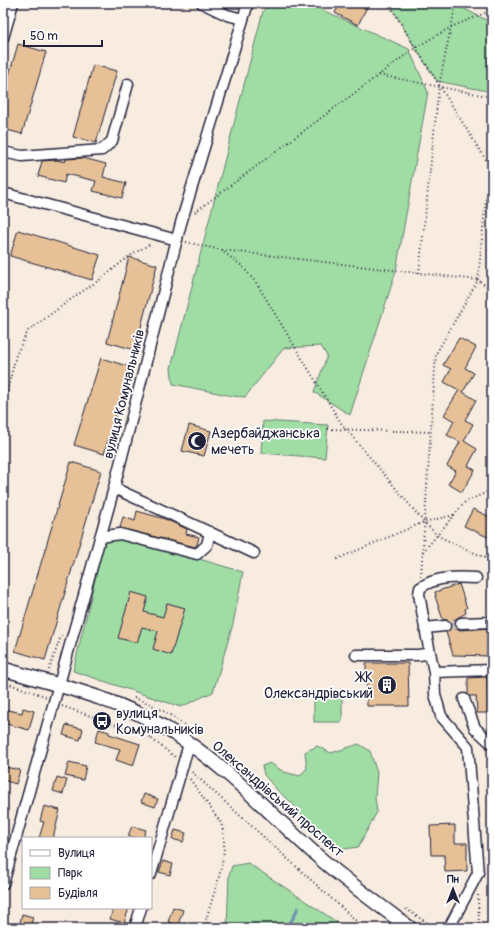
<svg xmlns="http://www.w3.org/2000/svg" width="495" height="931" font-family="Pangolin,sans-serif">
<rect width="100%" height="100%" fill="#f8ece0"/>
<filter id="ink" filterUnits="userSpaceOnUse"><feTurbulence type="fractalNoise" baseFrequency=".025" numOctaves="2"/><feDisplacementMap in="SourceGraphic" scale="8" xChannelSelector="R" yChannelSelector="G"/><feConvolveMatrix kernelMatrix="1 2 1 2 8 2 1 2 1" color-interpolation-filters="sRGB"/></filter>
<g filter="url(#ink)">
<!-- green -->
<path fill="#a0dda4" stroke="#618070" d="M270,3h37l102,46 19,43 -32,179 -46,144 -36,-23 13,-36 -6,-10 -37,2 -39,49 -12,-1 -60,-12 -2,-16 92,-357z
M395,3h58l39,20v69l-55,-11 -22,-33 -22,-39z
M263,421l65,4 -3,33 -64,-5z
M119,538l50,12 74,22 -10,52 -20,68 -32,15 -108,-36 31,-129z
M314,698h28v24h-28z
M359,744l11,7 7,22 -2,24 2,15 -19,35 -14,2 -17,-4 -35,-42 -14,-12 -14,-16 -2,-9 8,-3 14,9 16,4 7,-8 -2,-16 12,-6 14,7z
M248,863l98,65h-119l2,-53 3,-9z"/>
<g fill="none" stroke-linecap="round" stroke-linejoin="round">
<!-- stream -->
<path stroke="#6e8eb1" stroke-width="3" d="M284,928l8,-8 6,-12"/>
</g>
<!-- building -->
<path fill="#e6c197" stroke="#22223b" d="M340,3h29l-11,22 -23,-12z
M18,44l28,8 -24,82 -19,-5v-33z
M93,65l24,6 -21,72 -23,-6z
M83,158l23,6 -3,13 23,6 -4,15 -29,-7 3,-10 -30,-7 -2,9 -26,-7 4,-15 15,-1 8,2 1,-3z
M18,230l82,25 -8,25 -82,-24z
M129,257l28,8 -22,85 -28,-8z
M459,338l17,9 -11,21 9,5 -11,19 13,8 -11,20 8,4 -9,17 13,8 -9,17 7,4 -13,22 -14,-8 8,-13 -9,-5 13,-24 -13,-7 7,-14 -10,-6 15,-25 -15,-8 7,-13 -8,-4z
M101,358l29,9 -26,87 -30,-9z
M189,425l22,6 -7,25 -22,-5z
M71,462l30,9 -56,189 -30,-9z
M473,509l19,9v21l-28,-13z
M137,511l28,8 22,10 -1,5 13,3 -2,8 -2,2 -75,-19 3,-11 12,4z
M459,584l8,24 -2,1 1,4 -16,9 -3,-2h-4l-8,-24h1l-1,-4z
M131,592l17,5 -4,15 19,5 4,-14 18,5 -14,47 -18,-6 5,-18 -16,-4 -5,16 -19,-5z
M451,628l10,2 31,-2v28l-39,-1 -7,-23z
M366,663h42l1,43h-42z
M487,677l1,36h-11l-1,-17h-7l-1,-2v-16z
M23,708l11,3 -5,19 -26,-7v-14l19,4z
M66,725l17,4 -3,11 -17,-5z
M99,729l10,3v2l31,10 -7,22 -17,-6 4,-11 -25,-7z
M69,762l17,4 -3,14 -18,-4z
M5,767l15,3 -4,14 -13,-4z
M57,777l10,3 -4,14 -10,-3z
M144,794l14,5 -3,8 -14,-5z
M44,806l16,4 -7,28h-14l5,-16 -4,-1z
M455,825v18h12v28l-22,1 -1,-17h-13l-1,-29z
M132,826l14,4 -3,8h-8l-7,-2z
M175,830l11,3 -3,9 -11,-3z
M163,861l10,3 -3,11 -11,-3z
M173,907l10,3 -5,15 -10,-3z
M113,908h16l-5,15 -14,-4z
M22,914l11,3 -3,11h-11z"/>
<g fill="none" stroke-linecap="round" stroke-linejoin="round">
<!-- minor-tunnel -->
<path stroke="#cdc4bf" stroke-width="10" stroke-dasharray="10 5" stroke-linecap="butt" d="M445,626l16,-3"/>
<!-- minor casing -->
<g stroke="#22223b" stroke-width="13">
<path id="minor" d="M202,3l25,12 16,4
M3,38l10,-35
M3,152l19,4 80,-6 10,-9 16,-57
M3,193l174,47
M114,488l140,65
M100,537l20,-3 77,20 10,-9 3,-13
M461,623l31,-1
M445,626l-20,2 9,44 1,22 6,22 27,31 10,126 -29,55
M425,628l-6,-34 1,-6c16,-12 37,-11 56,-10
M356,655h63l11,-2
M434,672l58,-2
M464,699l11,29 17,16
M151,874l38,-130
M3,884l111,-396 67,-265 67,-220
M135,928l6,-20"/>
</g>
<!-- major casing -->
<g stroke="#22223b" stroke-width="16">
<path id="major" d="M3,669c55,16 115,30 164,60 58,35 105,87 155,131 28,24 58,46 88,68"/>
</g>
<!-- path -->
<path stroke="#22223b" stroke-width="2" stroke-dasharray="1 3" stroke-linecap="butt" d="M388,3l101,162
M379,75l113,22
M195,212l220,-164 36,-21 5,-24
M186,242l35,8 21,16 15,18 84,139 83,99 14,14 54,25
M222,250l256,30 14,10
M419,273l20,-187 12,-59 39,-16
M3,398l4,-6 9,-37 12,-24 46,-34 27,-18 27,-22 22,-13
M328,429l103,3
M423,552l42,-50 27,-12
M337,559l87,-37 30,-7
M421,576l15,-222 42,-74 11,-114 1,-38 2,-3
M49,670l13,-37
M3,682l39,13 4,2
M134,698c22,7 42,20 60,34
M62,706l86,30 27,21
M192,772l172,156
M190,779l31,44c10,29 -7,68 -15,97l1,8
M478,895l1,33
M406,909l29,19"/>
<!-- minor -->
<use href="#minor" stroke="#fff" stroke-width="10"/>
<!-- major -->
<use href="#major" stroke="#fff" stroke-width="13"/>
</g>
</g>
<!-- icons -->
<defs>
<g id="mosque-disc" transform="scale(1)"><circle r="9.5" fill="#22223b" stroke="#fff"/><path d="M3.5-4.9A6 6 0 1 0 3.5 4.9A5 5 0 1 1 3.5-4.9Z" fill="#fff"/></g>
<g id="building-disc" transform="scale(1)"><circle r="9.5" fill="#22223b" stroke="#fff"/><path d="M-4-6H4V6H1V3H-1V6H-4ZM-2.5-4.3h1.7v1.8h-1.7ZM.8-4.3h1.7v1.8H.8ZM-2.5-1h1.7V.8h-1.7ZM.8-1h1.7V.8H.8Z" fill="#fff"/></g>
<g id="bus-disc" transform="scale(1)"><circle r="9.5" fill="#22223b" stroke="#fff"/><path d="M-5-6H5V4H4V6H2V4H-2V6H-4V4H-5ZM-3.5-4V0h7V-4ZM-3.5 1.2v1.5H-2V1.2ZM2 1.2v1.5H3.5V1.2Z" fill="#fff"/></g>
</defs>
<g fill-rule="evenodd">
<use href="#mosque-disc" x="197" y="441"/>
<use href="#building-disc" x="387" y="685"/>
<use href="#bus-disc" x="102" y="721"/>
</g>
<g text-anchor="middle" dominant-baseline="central" stroke-width="3.5" stroke-linejoin="round" paint-order="stroke">
<!-- street labels -->
<g font-size="14" fill="#22223b" stroke="#fff">
<text transform="translate(124 394) rotate(-76)">вулиця Комунальників</text>
<text transform="translate(278 799) rotate(41)">Олександрівський проспект</text>
</g>
<!-- poi labels -->
<g font-size="14" fill="#22223b" stroke="#fff" text-anchor="start">
<text x="211" y="433">Азербайджанська<tspan x="211" dy="16">мечеть</tspan></text>
<text x="373" y="677" text-anchor="end">ЖК<tspan x="373" dy="16">Олександрівський</tspan></text>
<text x="116" y="713">вулиця<tspan x="116" dy="16">Комунальників</tspan></text>
</g>
</g>
<!-- margin -->
<rect width="495" height="931" fill="none" stroke="#fff" stroke-width="16"/>
<rect x="8" y="8" width="479" height="915" fill="none" stroke="#22223b" stroke-width="1.5" filter="url(#ink)"/>
<!-- legend -->
<rect x="22" y="837" width="130" height="72" fill="#ffffff" stroke="#a7a7b1"/>
<rect x="30" y="850" width="20" height="6" fill="#ffffff" stroke="#a7a7b1"/>
<text x="58" y="857" font-size="12" fill="#22223b">Вулиця</text>
<rect x="30" y="867" width="20" height="12" fill="#a0dda4" stroke="#a7a7b1"/>
<text x="58" y="877" font-size="12" fill="#22223b">Парк</text>
<rect x="30" y="887" width="20" height="12" fill="#e6c197" stroke="#a7a7b1"/>
<text x="58" y="897" font-size="12" fill="#22223b">Будівля</text>
<!-- north arrow -->
<g transform="translate(453 889)" stroke="#ffffff" stroke-width="3" paint-order="stroke">
<path d="M0-3L7 15L0 10L-7 15Z" fill="#22223b"/>
<text y="-6" font-size="11" font-weight="bold" text-anchor="middle" fill="#22223b">Пн</text>
</g>
<!-- scale -->
<path d="M24 40v6h78v-6" fill="none" stroke="#22223b" stroke-width="2"/>
<text x="30" y="40" font-size="12" fill="#22223b" stroke="#ffffff" stroke-width="3" paint-order="stroke">50 m</text>
</svg>
